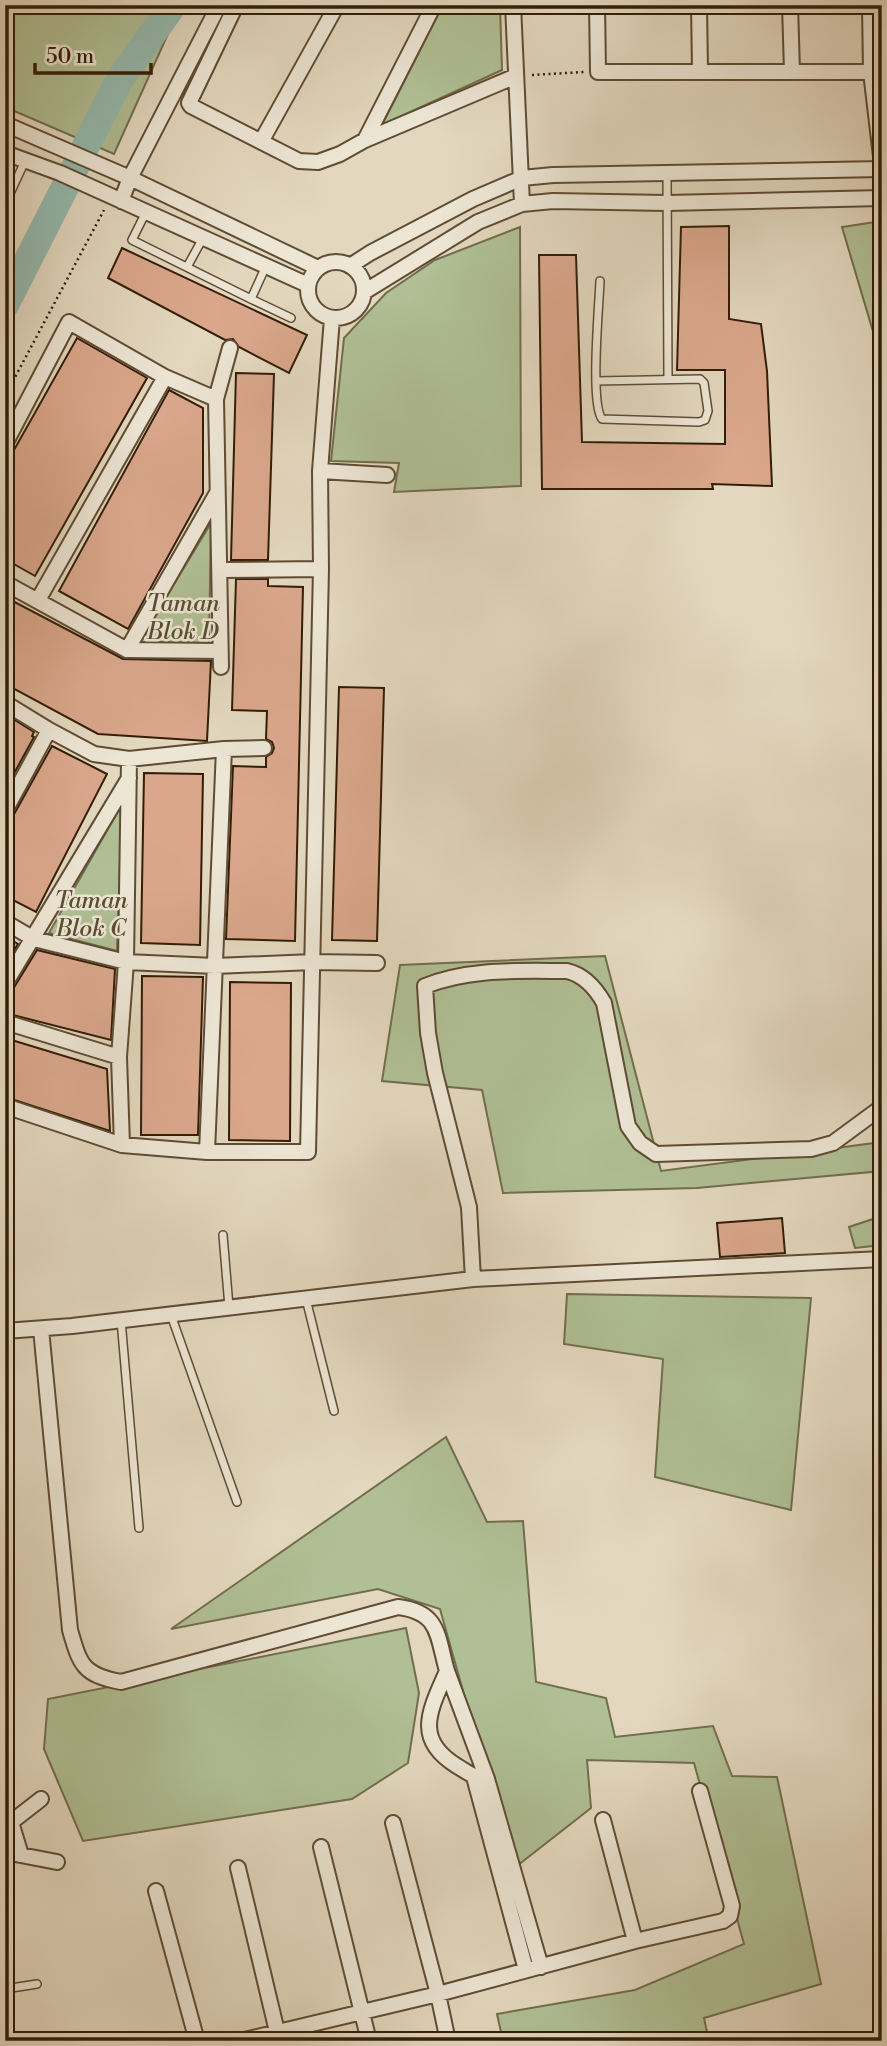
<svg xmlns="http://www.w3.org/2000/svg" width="887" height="2046" font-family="'Libre Bodoni',serif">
<rect width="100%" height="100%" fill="#e3d8bf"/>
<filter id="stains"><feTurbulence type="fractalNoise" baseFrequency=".00286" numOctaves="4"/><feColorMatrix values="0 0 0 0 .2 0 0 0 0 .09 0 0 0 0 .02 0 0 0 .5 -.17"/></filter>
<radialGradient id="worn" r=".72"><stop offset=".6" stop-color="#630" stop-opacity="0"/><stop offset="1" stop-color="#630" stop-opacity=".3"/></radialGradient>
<!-- green -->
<path fill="#b0bf95" stroke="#726e4d" stroke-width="2" d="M5,5h176l-67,149 -109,-47z
M443,5h57l2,65 -120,55z
M882,221v141l-40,-135z
M520,227l1,259 -127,6 5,-29 -68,-2 13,-123 42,-45 49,-33z
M211,523l-2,120 -70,-1z
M122,804l-5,147 -68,-18z
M605,956l56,215 221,-29v29l-185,17 -194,5 -21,-103 -100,-9 18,-116z
M882,1216v29l-27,3 -6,-21z
M567,1294l244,4 -20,212 -136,-33 8,-118 -99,-15z
M446,1437l41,85 36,-1 13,161 70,16 9,39 98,-11 19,50 45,1 44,207 -117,34 5,23h-206l-6,-27 138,-24 109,-46 -50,-181 -107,-3 4,48 -78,61 -73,-260 -62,-20 -207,40z
M406,1628l13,65 -11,70 -56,36 -269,42 -39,-92 4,-50z"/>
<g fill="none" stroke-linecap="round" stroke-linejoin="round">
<!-- river -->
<path stroke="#95baaf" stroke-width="28" d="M5,305l115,-226 53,-74"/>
</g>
<!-- building -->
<path fill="#daa78c" stroke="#331d05" stroke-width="2" d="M729,226v93l32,5 6,47 5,115 -60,-2 1,5h-171l-3,-234h37l6,187 143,2v-74h-48l4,-143z
M122,248l185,87 -18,38 -50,-26 -6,-8 -8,1 -117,-62z
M77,338l70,40 -112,198 -30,-17v-93z
M236,373l38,1 -6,186h-37z
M169,390l34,18v85l-75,136 -69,-38z
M236,579h32v7l35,1 -8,354 -69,-2 7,-173 33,1v-10l6,-4 2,-5 -2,-6 -6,-3 1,-28 -35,-1z
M5,597l118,62 88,2 -4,80 -109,-7 -93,-50z
M339,687l45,1 -7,253 -45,-1z
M5,714l29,18 -2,4 2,1 -29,53z
M52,746l55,28 -71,138 -31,-16v-75l8,-5z
M144,773l59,1 -3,171 -59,-2z
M5,936l13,8 -13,21z
M37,950l78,19 -4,71 -106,-27v-19l8,-5z
M142,976l61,1 -5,158h-57z
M230,982l61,1 -1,158 -61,-1z
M5,1038l102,31 3,62 -105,-34z
M782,1218l3,35 -65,4 -3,-34z"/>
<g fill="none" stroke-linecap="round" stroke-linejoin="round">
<!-- service casing -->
<g stroke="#5f4c34" stroke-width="10">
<path id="service" d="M667,173l1,206
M5,200h2l18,-39
M146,212l-14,28 119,59 15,-33
M187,267l16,-29
M251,299l40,19
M596,381l104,-2 4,4 4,28 -3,9 -6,2 -97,-3c-12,-16 -3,-112 -2,-138
M223,1235l6,72
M306,1299l28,112
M5,1313l4,18
M171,1315l66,187
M121,1320l18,208
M5,1989l32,-5"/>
</g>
<!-- minor casing -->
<g stroke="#5f4c34" stroke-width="18">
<path id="minor" d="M236,5l-47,98 2,3 108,55 19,1 22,-8 25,-14 151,-64
M513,5l9,199
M597,5l1,67h284
M699,5l1,66
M790,5l2,66
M870,5l1,67 11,93
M5,124l125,54 188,90
M262,140l75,-135
M365,140l69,-135
M5,153l55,20 248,112
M121,201l9,-23 89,-173
M308 290a28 28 0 1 1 56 0a28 28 0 1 1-56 0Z
M350,266l20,-13 103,-54 49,-21 31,-3 329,-6
M364,292l114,-70 44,-18 31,-3 114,2 215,-5
M5,444l64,-122 96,55 51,22
M320,471l67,4
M220,570l101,-1
M5,583l122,67 93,1
M38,600l127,-223
M127,650l90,-157
M221,667l-5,-268 14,-51
M5,703l44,27 45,24 35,5 95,-10 40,-1
M5,811l44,-81
M5,922l29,17 92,23 89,4 98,-4 64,1
M5,984l124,-206
M5,1022l114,35
M5,1106l117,39 85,7h101l13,-583 -1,-98 12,-153
M122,1145l-3,-88 7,-95 3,-203
M207,1152l17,-403
M473,1279l-4,-72 -34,-134 -7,-40 -3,-47c45,-18 94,-15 142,-15 17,4 28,16 37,32l24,123 12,17 16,11 155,-5 22,-6 49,-36
M41,1329l29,301c10,35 13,45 51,52l277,-75c42,5 39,29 49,64
M5,1331l67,-5 401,-47 409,-20
M474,1777l52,193
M487,1779c-13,-1 -20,-7 -30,-13 -44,-27 -27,-56 -10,-95l40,108 54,188
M603,1820l32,121
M11,1822l10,33
M393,1823l45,171 10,47
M5,1827l36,-28
M321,1847l48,194
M5,1852l52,10
M238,1868l41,172
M156,1891l41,150
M240,2041l198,-47 197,-53 88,-20 7,-5 2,-10 -32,-115"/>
</g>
<!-- path -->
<path stroke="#331d05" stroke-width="2.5" stroke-dasharray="2 3.5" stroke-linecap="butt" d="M532,75l52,-3
M5,396l99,-186"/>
<!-- service -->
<use href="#service" stroke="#ede6d5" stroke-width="7"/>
<!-- minor -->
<use href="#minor" stroke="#ede6d5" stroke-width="14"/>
</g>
<g text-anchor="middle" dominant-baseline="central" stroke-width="5" stroke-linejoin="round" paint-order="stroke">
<!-- park labels -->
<g font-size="24" font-style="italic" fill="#584e30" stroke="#ede6d5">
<text x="183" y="604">Taman<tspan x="183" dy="28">Blok D</tspan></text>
<text x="91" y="901">Taman<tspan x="91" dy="28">Blok C</tspan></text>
</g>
</g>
<!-- margin -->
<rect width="887" height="2046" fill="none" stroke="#e3d8bf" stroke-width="28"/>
<rect x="7" y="7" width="873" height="2032" fill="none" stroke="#331d05" stroke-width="3.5"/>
<rect x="14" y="14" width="859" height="2018" fill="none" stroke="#331d05" stroke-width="2"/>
<!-- scale -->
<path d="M35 63v10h116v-10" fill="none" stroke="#331d05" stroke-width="3.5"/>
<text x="46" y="63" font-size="21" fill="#331d05" stroke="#ede6d5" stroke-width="5" paint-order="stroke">50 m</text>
<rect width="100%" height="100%" filter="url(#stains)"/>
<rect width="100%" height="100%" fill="url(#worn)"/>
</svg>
